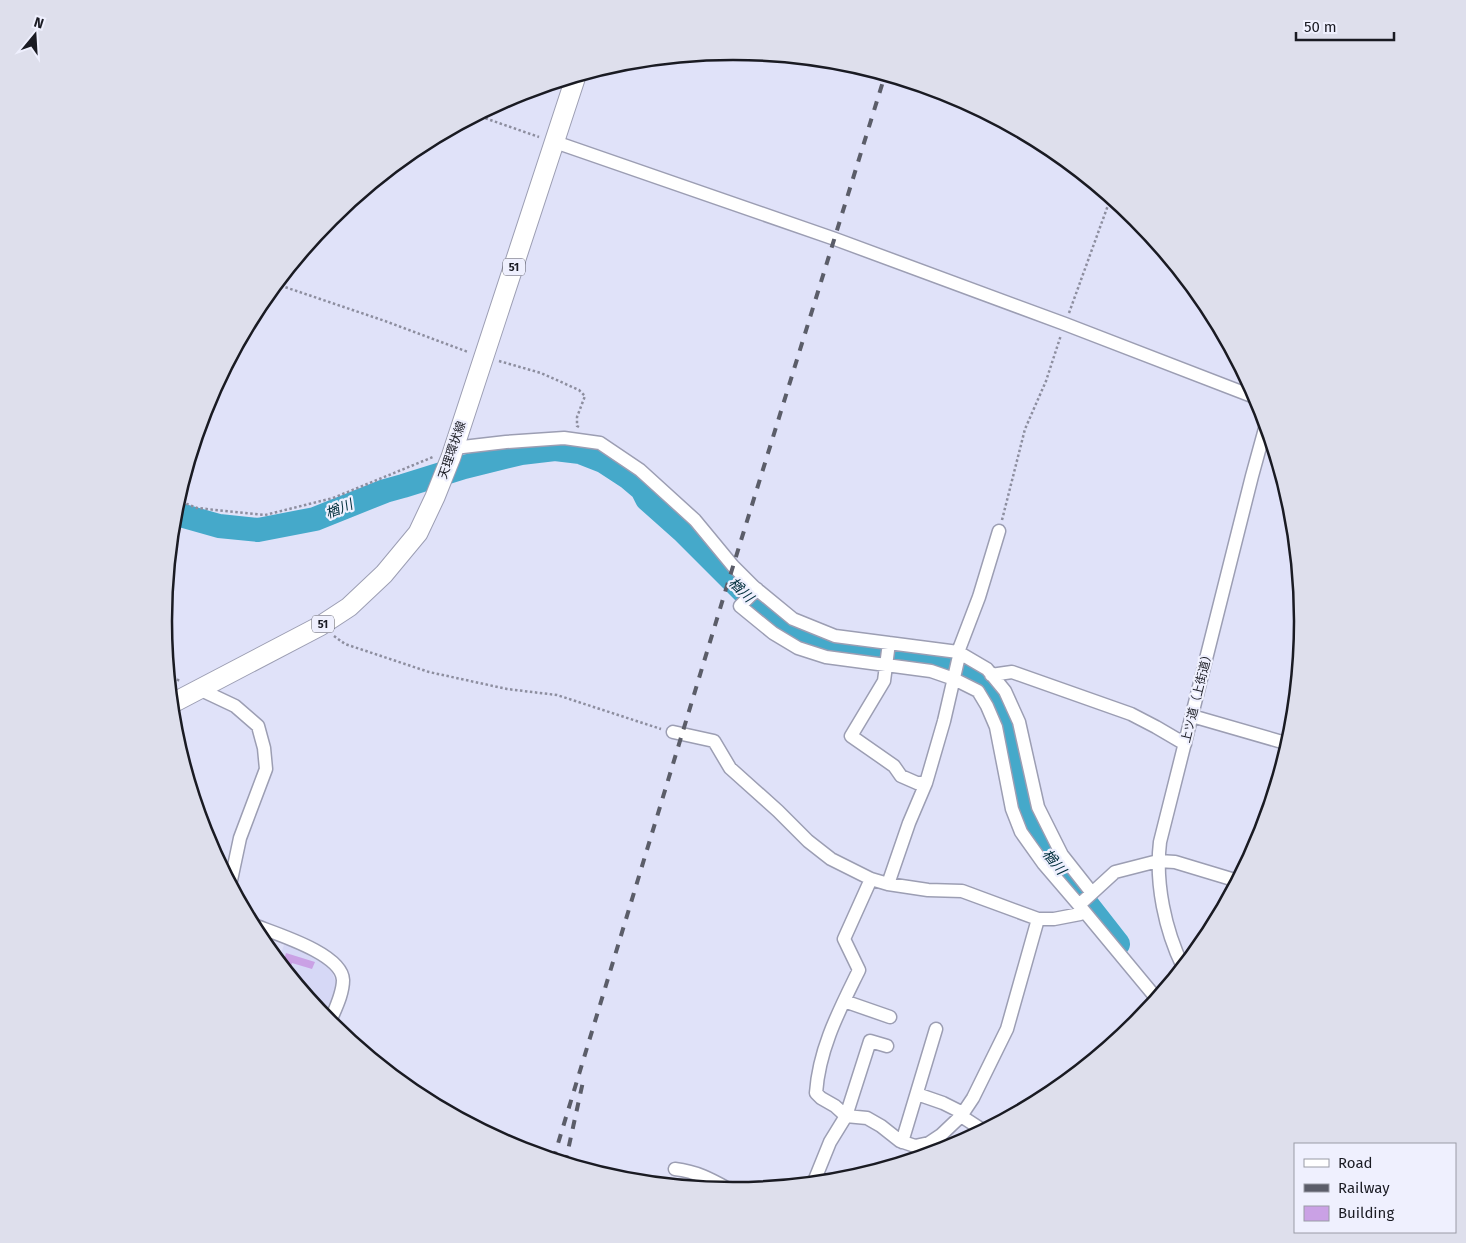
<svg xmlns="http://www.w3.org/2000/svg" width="1466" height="1243" font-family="'Fira Sans','Noto Sans JP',sans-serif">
<rect width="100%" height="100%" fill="#e0e2f9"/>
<!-- built -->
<path fill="#d6d8f6" d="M284,945l6,1 31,15 11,11 4,11v14l-9,24 -49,-59z"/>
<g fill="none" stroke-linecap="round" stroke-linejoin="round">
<!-- river -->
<path stroke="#45a9ca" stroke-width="24" d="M173,513l46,13 39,4 57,-11 70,-28 18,-5 61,-19 57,-14 34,-4 25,3 23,9 26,17 13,11 5,10 36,32 86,86 28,18 30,10 116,14 31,13 22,26 11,28 8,59 9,33 15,25 79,101"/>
</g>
<!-- building -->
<path fill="#caa1e5" d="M286,953l29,9 -3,7 -20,-6 -3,12 -7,-9z"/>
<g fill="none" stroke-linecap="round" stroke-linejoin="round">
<!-- street casing -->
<g stroke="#9c9eb3" stroke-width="15">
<path id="street" d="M555,142l280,97 230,85 192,74
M454,448l52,-6 58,-4 36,5 40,27 55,50 38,46 21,21 39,32 42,17 123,16 29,17 18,22 14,31 19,85 24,48 30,38
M757,589l-17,17 33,27 25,15 28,9 105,14 23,8 24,12 9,15 9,21 16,82 9,23 22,31 36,42
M889,643l-5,38 -33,55 43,30 7,10 16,7h9
M991,675l21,-3 119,42 25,13 29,17
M199,689l36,17 23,20 6,22 2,21 -26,69 -10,47
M1192,716l97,28
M673,732l41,9 16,27 48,43 30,30 23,18 40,20 17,5 40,6 34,1 76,28h16l26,-5 4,-3 -5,-6 36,-33 43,-11 17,1 63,19
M871,879l-27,60 15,31c-19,39 -40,78 -43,123l5,5 14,8 11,10 21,2 14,8 19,15 15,5 14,-3 12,-8 20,-19 12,-18 34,-69 31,-110
M888,884l21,-61 17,-40 18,-62 15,-65 -1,-4 21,-55 20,-66
M1084,911l73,88
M251,924c22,9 91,29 92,56 0,15 -9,31 -14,44
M1183,967c-18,-37 -28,-84 -23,-125l92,-366 14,-51
M844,1001l46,16
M917,1094l26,9 20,10
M961,1116l23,15
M902,1142l34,-113
M675,1169c24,3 37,11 59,23
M813,1184l17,-42 16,-26 24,-75 17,5"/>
</g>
<!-- primary casing -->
<g stroke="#9c9eb3" stroke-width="21">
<path id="primary" d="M171,704l149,-78 29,-19 35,-33 34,-41 17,-36 16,-40 125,-381"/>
</g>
<!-- path -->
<path stroke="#8d8e9f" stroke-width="2.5" stroke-dasharray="2.5 2.5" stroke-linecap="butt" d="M476,115l63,22
M276,284l109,37 83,31
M1069,313l42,-116
M499,361l42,12 38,17 6,6 -8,21v9l2,1
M177,500l20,8 68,7 68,-17 100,-41
M1002,520l23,-91 21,-48 15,-46
M334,636l11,8 84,28 78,17 50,6 104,34
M168,675l12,6"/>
<!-- street -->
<use href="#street" stroke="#fff" stroke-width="12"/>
<!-- primary -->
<use href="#primary" stroke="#fff" stroke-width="19"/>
<!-- rail -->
<path stroke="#5b5d69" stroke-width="4" stroke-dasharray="9 9" stroke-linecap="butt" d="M553,1160l173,-571 159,-514
M565,1164l19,-87"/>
</g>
<g text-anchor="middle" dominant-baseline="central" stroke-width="4.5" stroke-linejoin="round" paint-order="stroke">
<!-- shield labels -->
<g fill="#eff0fe" stroke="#5a5b65" stroke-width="1">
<rect x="503" y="258.5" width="22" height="17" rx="4"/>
<rect x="312" y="615.5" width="22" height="17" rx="4"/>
</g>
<g font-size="11" font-weight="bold" fill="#1a1b23">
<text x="514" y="267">51</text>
<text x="323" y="624">51</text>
</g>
<!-- street labels -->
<g font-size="12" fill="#1a1b23" stroke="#eff0fe">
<text transform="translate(452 450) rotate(-71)">天理環状線</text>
<text transform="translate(1197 696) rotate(-76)">上ツ道（上街道）</text>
</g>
<!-- water labels -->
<g font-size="14" font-style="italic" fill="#002e3c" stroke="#eff0fe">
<text transform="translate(339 509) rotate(-22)">楢川</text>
<text transform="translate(741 590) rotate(44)">楢川</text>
<text transform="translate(1054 862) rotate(51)">楢川</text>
</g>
</g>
<!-- crop -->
<path d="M0 0H1466V1243H0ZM172 621a561 561 0 1 1 1122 0a561 561 0 1 1-1122 0Z" fill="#dedfec" fill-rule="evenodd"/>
<path fill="none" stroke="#1a1b23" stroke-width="2.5" d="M172 621a561 561 0 1 1 1122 0a561 561 0 1 1-1122 0Z"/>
<!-- legend -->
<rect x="1294" y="1143" width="162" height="90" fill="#eff0fe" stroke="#9a9ba6"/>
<rect x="1304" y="1159" width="25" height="8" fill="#ffffff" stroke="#9a9ba6"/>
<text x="1338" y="1168" font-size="15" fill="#1a1b23">Road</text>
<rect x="1304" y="1184" width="25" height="8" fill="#5b5d69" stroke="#9a9ba6"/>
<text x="1338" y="1193" font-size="15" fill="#1a1b23">Railway</text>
<rect x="1304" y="1206" width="25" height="15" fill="#caa1e5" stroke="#9a9ba6"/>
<text x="1338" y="1218" font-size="15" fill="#1a1b23">Building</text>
<!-- north arrow -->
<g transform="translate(35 35) rotate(18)" stroke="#eff0fe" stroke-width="4" paint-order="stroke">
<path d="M0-4L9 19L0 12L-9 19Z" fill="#1a1b23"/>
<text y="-8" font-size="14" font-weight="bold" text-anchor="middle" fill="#1a1b23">N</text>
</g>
<!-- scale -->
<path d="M1296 32v8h98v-8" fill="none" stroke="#1a1b23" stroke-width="2.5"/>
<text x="1304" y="32" font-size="15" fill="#1a1b23" stroke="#eff0fe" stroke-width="4" paint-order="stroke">50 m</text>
</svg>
